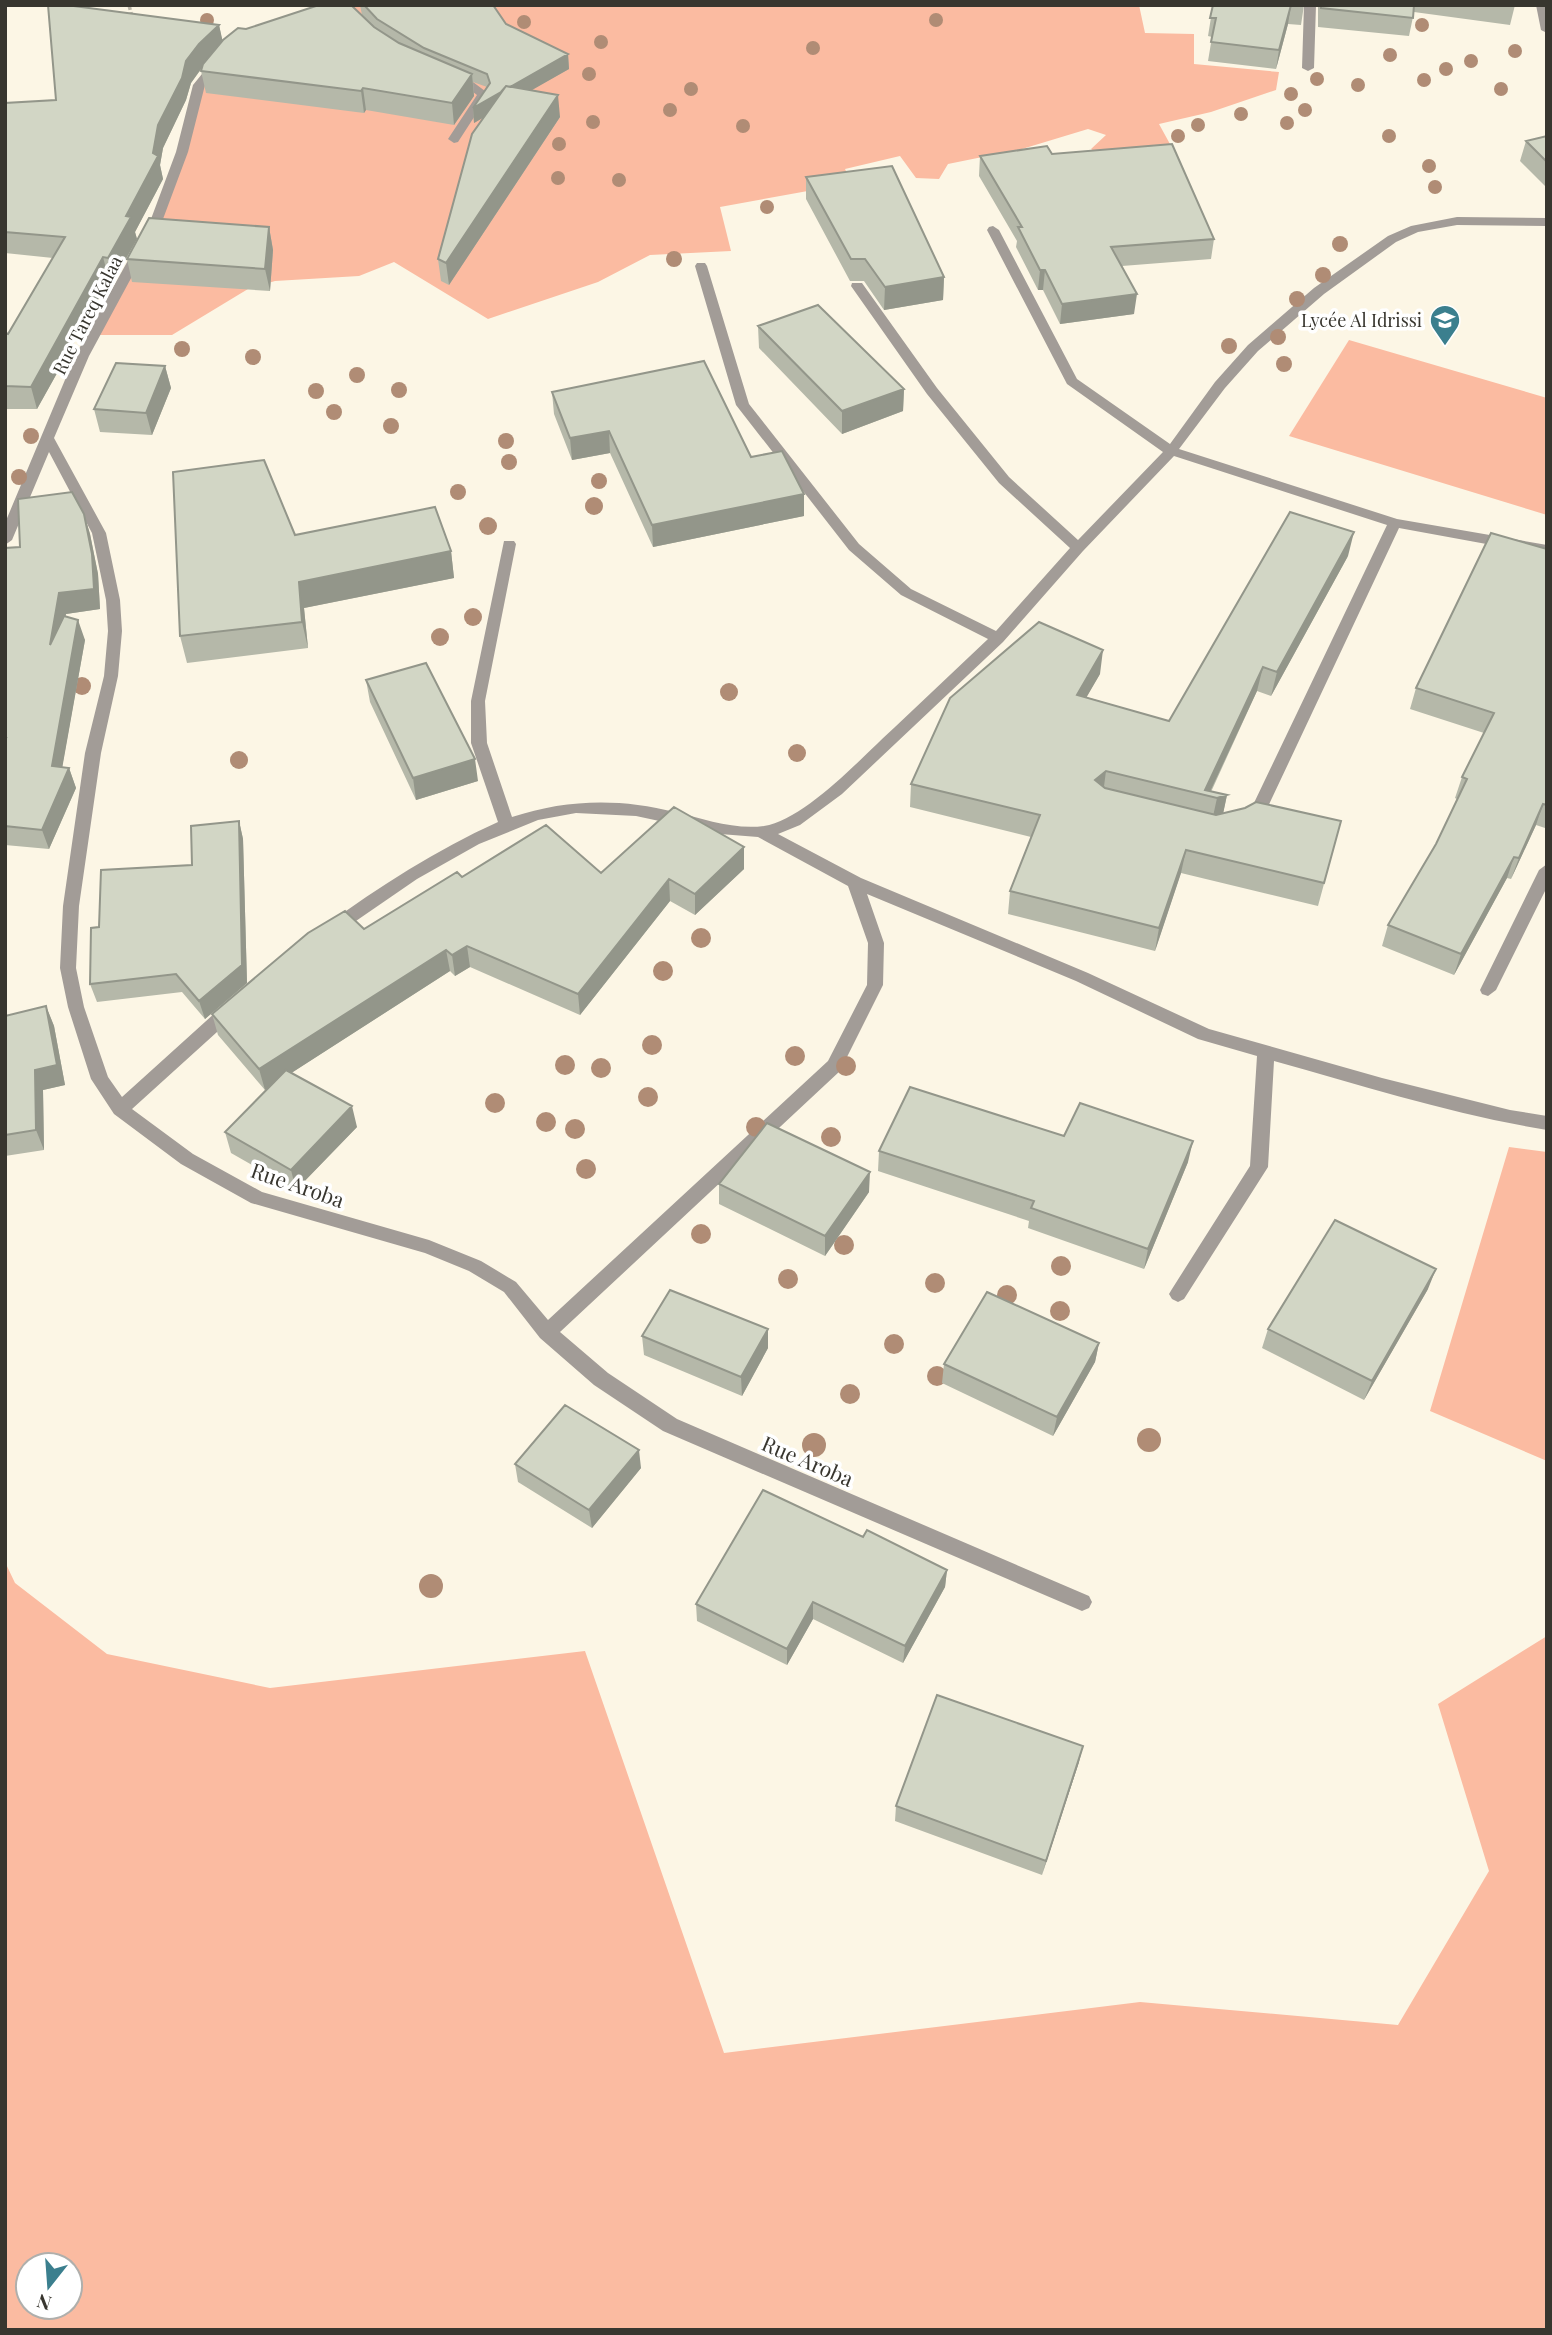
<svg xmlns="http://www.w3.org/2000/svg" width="1552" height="2335" font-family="'Playfair Display',serif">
<rect width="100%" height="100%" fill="#fcf6e5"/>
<!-- green -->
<path fill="#fbbba1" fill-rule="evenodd" d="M321,5h818l6,28 49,1v30l85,8 -3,18 -65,22 -52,12 17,31 -69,7 -16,-13 15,-14 -18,-6 -66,20 -74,15 -9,15 -23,-1 -16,-22 -55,13 7,14 -132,24 11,44 -81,4 -52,27 -110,37 -94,-57 -35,14 -84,5 -27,8 -76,46h-78l64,-116 41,-134z
M1349,340l198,58v117l-258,-79z
M1509,1147l38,5v309l-117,-50z
M5,1562l10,21 92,71 163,34 315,-37 139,402 416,-51 258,23 91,-154 -51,-167 109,-68v694h-1542zM28,2265h42v42h-42z"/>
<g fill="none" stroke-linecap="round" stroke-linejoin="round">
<!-- path -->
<path stroke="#bdb8aa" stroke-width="3.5" stroke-dasharray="5 2.5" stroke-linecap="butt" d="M129,5l3,12"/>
<!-- minor -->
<path fill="#a29c97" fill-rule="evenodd" d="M1304,5h12l-2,63 -6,3 -6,-3z
M1536,5h11v28l-6,-3z
M215,58l10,2 -20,25 -17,67 -25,67 -74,137 -35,82 52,95 14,67 2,31 -4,45 -17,77 -22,153 -3,62 8,39 24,70 14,20 104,-94h12l2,5 -2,5 -106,96 61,45 69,38 167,48 52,21 35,21 32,38 280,-259 39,-76 1,-42 -20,-57 -90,-49 -38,-3 -84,-18 -60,-3 -38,7 -59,24 -62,35 -80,55h-12l-2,-4 2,-4c55,-40 111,-76 173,-104l-27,-79v-42l33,-160h10l2,3 -31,157 2,42 25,74c54,-18 108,-19 163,-5 29,7 59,18 89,14 41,-6 100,-71 131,-99 31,-29 62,-59 93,-88l-87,-44 -52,-45 -113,-145 -41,-139 2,-3h8l2,3 42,138 110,140 52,45 85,42 74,-83 -71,-65 -72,-89 -76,-108 1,-3h10l75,105 72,89 69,63 85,-88 -96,-68 -80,-154 2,-3 4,-1 6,4 78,149 93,65 45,-62 33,-37 66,-57 74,-52 23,-10 46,-9 90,1v8l-90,-1 -39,7 -22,10 -72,52 -66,57 -33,37 -46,61 218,70 150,26v10l-148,-27 -134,285 -19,10 -8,-6 15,-12 134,-280 -213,-69 -91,95 -80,91 -161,152 -42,31 -22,9 83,44 227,95 121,56 173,49 128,32 37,6v14c-93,-15 -183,-44 -273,-69l-6,106 -84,132 -6,3 -6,-3 -3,-5 3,-5 78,-123 7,-110 -59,-17 -122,-58 -209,-87 17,49 -1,42 -43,86 -280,261 48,41 69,46 412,177 3,6 -3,6 -7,3 -7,-3 -412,-177 -69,-46 -54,-47 -36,-46 -35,-21 -44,-18 -174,-50 -70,-39 -67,-50 -23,-35 -23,-72 -8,-39 3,-62 22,-153 19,-77 4,-45 -2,-31 -14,-67 -43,-81 -37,88 -7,5v-22l70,-167 76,-137 25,-67 17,-67z
M451,75l22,7 16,12 -31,48 -4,1 -6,-4 29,-44 -12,-9 -18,-6v-4z
M1547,864v23l-51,103 -8,6 -6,-2 -2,-4 59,-120z"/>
</g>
<!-- trees -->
<g fill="#b08c75">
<circle cx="207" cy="20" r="7"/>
<circle cx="936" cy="20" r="7"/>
<circle cx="524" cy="22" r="7"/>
<circle cx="1422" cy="25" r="7"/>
<circle cx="601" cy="42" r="7"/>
<circle cx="813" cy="48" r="7"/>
<circle cx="1515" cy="51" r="7"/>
<circle cx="1390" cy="55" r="7"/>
<circle cx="1471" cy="61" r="7"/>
<circle cx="1446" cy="69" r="7"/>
<circle cx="589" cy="74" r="7"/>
<circle cx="1317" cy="79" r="7"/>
<circle cx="1424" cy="80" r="7"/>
<circle cx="1358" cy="85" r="7"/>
<circle cx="691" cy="89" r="7"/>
<circle cx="1501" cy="89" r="7"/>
<circle cx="1291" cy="94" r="7"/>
<circle cx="670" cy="110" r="7"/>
<circle cx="1305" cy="110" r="7"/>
<circle cx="1241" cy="114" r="7"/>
<circle cx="593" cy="122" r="7"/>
<circle cx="1287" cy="123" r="7"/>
<circle cx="1198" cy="125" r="7"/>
<circle cx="743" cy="126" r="7"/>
<circle cx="1178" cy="136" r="7"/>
<circle cx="1389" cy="136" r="7"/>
<circle cx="559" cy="144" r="7"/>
<circle cx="1429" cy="166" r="7"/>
<circle cx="558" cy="178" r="7"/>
<circle cx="619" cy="180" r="7"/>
<circle cx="1435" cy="187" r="7"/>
<circle cx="767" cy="207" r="7"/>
<circle cx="1340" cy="244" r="8"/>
<circle cx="674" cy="259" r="8"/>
<circle cx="1323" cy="275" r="8"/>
<circle cx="1297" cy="299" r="8"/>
<circle cx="1278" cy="337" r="8"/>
<circle cx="1229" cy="346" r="8"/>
<circle cx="182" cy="349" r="8"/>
<circle cx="253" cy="357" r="8"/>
<circle cx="1284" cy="364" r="8"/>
<circle cx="357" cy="375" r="8"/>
<circle cx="399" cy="390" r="8"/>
<circle cx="316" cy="391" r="8"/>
<circle cx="334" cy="412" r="8"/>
<circle cx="391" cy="426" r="8"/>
<circle cx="31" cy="436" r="8"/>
<circle cx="506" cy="441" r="8"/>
<circle cx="509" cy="462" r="8"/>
<circle cx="19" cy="477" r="8"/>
<circle cx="599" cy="481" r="8"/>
<circle cx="458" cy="492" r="8"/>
<circle cx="594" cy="506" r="9"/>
<circle cx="488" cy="526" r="9"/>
<circle cx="473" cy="617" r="9"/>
<circle cx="440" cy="637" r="9"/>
<circle cx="82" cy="686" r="9"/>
<circle cx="729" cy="692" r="9"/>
<circle cx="797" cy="753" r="9"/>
<circle cx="239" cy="760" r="9"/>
<circle cx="701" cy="938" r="10"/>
<circle cx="663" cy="971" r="10"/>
<circle cx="652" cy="1045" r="10"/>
<circle cx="795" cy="1056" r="10"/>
<circle cx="565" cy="1065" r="10"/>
<circle cx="846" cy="1066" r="10"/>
<circle cx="601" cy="1068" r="10"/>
<circle cx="648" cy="1097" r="10"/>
<circle cx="495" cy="1103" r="10"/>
<circle cx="546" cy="1122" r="10"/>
<circle cx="756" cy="1127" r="10"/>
<circle cx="575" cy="1129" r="10"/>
<circle cx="831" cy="1137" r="10"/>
<circle cx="586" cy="1169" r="10"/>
<circle cx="701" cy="1234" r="10"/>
<circle cx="844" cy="1245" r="10"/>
<circle cx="1061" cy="1266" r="10"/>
<circle cx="788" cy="1279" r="10"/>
<circle cx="935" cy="1283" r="10"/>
<circle cx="1007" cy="1295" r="10"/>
<circle cx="1060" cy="1311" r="10"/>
<circle cx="894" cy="1344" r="10"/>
<circle cx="937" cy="1376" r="10"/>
<circle cx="850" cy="1394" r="10"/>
<circle cx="1149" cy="1440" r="12"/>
<circle cx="814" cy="1445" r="12"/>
<circle cx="431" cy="1586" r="12"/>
</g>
<!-- wall -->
<path fill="#b5b8a9" d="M360,5h133l13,19 62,30 1,15 -38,21 29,27 -111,168 -8,-4 -3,-22 46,-142 -10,6 -1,-15 14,-21 -14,-5 1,14 -20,29 -88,-15 -2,3 -158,-20 -5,-22 1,-3 -11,15 -5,17 -23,48 -3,17 3,14 -28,53 2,7 -23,41h-5l-72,129h-32v-76l3,1 45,-76 -48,-5v-150l51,-3 163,-75 3,15 24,-11 116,-14z
M1213,5h91l-3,20 -13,-1 -12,45 -68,-8 4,-24 -4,-1z
M1318,5h197l-5,20 -96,-13 -5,24 -91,-9z
M1547,136v52l-27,-27 6,-20z
M1052,154l162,85 -3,20 -89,7 12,48 -74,10 -17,-34h-5l-22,-43 1,-6 -38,-65 1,-20z
M806,177l138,100 -1,23 -59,10 -20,-29h-14l-44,-82z
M269,227l4,23 -3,41 -138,-9 -5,-23z
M758,326l146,63 -1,22 -61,23 -83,-86z
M165,366l6,22 -19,47 -52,-3 -6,-23z
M552,392l199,65 53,37v22l-151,31 -43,-94 -38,7 -18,-46z
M84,514l6,20 8,40 2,35 -34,5 -1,2 20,24 -23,127 7,1 7,20 -27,61 -44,-4v-297l15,-1z
M295,535l156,16 3,27 -150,30 4,40 -121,15 -7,-27z
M1547,549v275l-2,4 -9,-3 -25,54 -4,-1 -53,97 -72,-29 6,-21 48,-81 21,-45 -2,-1 7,-21 22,-44 -74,-24 6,-21z
M1348,556l-77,140 -14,-5 -46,101 16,3 -4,18 118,8 -23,85 -137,-33 -26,78 -147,-37 2,-23 21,-54 -121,-30 1,-23 189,-110 -14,23 83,24z
M366,680l112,101 -62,19 -46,-98z
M239,821l4,18 4,144 -42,36 -23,-27 -85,10 -7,-18 102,-119z
M744,847v22l-49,46 -25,-14 -90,114 -110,-48 -15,9 -5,-5 -159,102 66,54 -61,63 -65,-37 -6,-21 44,-45 -4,3 -47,-55 -6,-21 152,-85 98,-52 139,-4z
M46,1006l8,20 11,59 -22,5 1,60 -39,6v-140z
M879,1151l309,11 -44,107 -116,-41 1,-7 -151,-50z
M719,1184l150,8 -44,64 -106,-52z
M1428,1289l-64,111 -102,-52 6,-19z
M642,1336l126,12 -26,48 -98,-41z
M1099,1343l-4,19 -42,74 -111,-53 2,-19z
M515,1464l126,4 -49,60 -74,-46z
M863,1537l84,33 -2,17 -42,76 -90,-44 -26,46 -90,-44 -1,-17z
M1079,1762l-37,113 -147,-54 1,-15z"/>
<!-- shaded-wall -->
<path fill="#93968a" d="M1291,5l-3,19 -12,45 3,-19z
M219,25l5,22 -21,19 -12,17 -5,17 -23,48 -3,17 3,14 -28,53 2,7 -23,41 -6,-22 18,-42 32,-91 28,-64 13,-17z
M568,54l1,15 -95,54 -1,-15z
M472,74l2,22 -20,29 -2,-22z
M363,88l3,22 -2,3 -3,-22z
M558,95l2,22 -111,168 -3,-22z
M269,227l4,23 -3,41 -5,-22z
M103,257l6,23 -72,129 -6,-22z
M1040,270h5l-2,20h-5z
M944,277l-1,23 -59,10 1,-23z
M1137,294l-3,20 -74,10 2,-20z
M165,366l6,22 -19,47 -6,-22z
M904,389l-1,22 -61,23v-23z
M609,431l1,22 -38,7 -2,-22z
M804,494v22l-151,31 -1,-22z
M84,514l6,20 8,40 2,35 -34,5 -9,51 -7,-20 9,-52z
M1354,532l-6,24 -77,140 6,-24z
M451,551l3,27 -150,30 4,40 -6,-26 -3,-40z
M78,620l7,20 -26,146 -7,-20z
M1103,650l-3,24 -26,45 3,-24z
M1263,667l-6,24 -49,105 -3,-6z
M475,759l3,22 -62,19 -3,-22z
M69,768l7,20 -27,61 -7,-19z
M1106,771l-3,23 -8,-14z
M1227,795l-5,24 -10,2 5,-23z
M1543,804l-7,21 -25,54 8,-21z
M239,821l4,18 4,144 -42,36 -6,-18z
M744,847v22l-49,46v-21z
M1186,850l-5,23 -26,78 4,-23z
M1514,857l-7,21 -53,97 7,-21z
M669,879l1,22 -90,114 -2,-21z
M467,946l3,21 -15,9 -3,-21z
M446,950l4,21 -185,119 -6,-21z
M46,1006l8,20 11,59 -22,5 1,60 -8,-20 -1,-60z
M352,1106l5,21 -61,63 -5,-20z
M1193,1141l-5,21 -44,107 4,-20z
M870,1172l-1,20 -44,64v-20z
M1436,1269l-8,20 -64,111 8,-19z
M768,1329v19l-26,48 -1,-19z
M1099,1343l-4,19 -42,74 4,-19z
M639,1450l2,18 -49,60 -3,-18z
M947,1570l-2,17 -42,76 2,-17z
M813,1602v17l-26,46v-16z
M1083,1746l-4,16 -37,113 4,-14z"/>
<!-- building -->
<path fill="#d2d6c5" stroke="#93968a" stroke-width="2" d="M48,5h18l153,20 -20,19 -13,17 -4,17 -24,47 -5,28 5,3 -32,60 5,1 -23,41 -5,-1 -72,130 -26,-1v-53l3,1 57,-97 -60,-5v-129l51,-3z
M319,5h32l23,22 25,16 73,31 -20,29 -89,-15 -2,3 -160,-20 2,-7 20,-24 15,-12 8,1z
M364,5h129l13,19 62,30 -58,33 -4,-1 -5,6 -28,16 17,-25 -3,-9 -63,-26 -47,-29z
M1213,5h78l-12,45 -68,-8 5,-24h-6z
M1321,5h93l-1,13 -92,-10z
M506,86l52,9 -112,168 -8,-4 34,-125z
M1547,136v26l-21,-21z
M1172,144l42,95 -103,8 26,47 -75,10 -17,-34h-5l-22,-43h4l-42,-71 67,-10 5,8z
M892,166l52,111 -59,10 -20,-28h-14l-45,-82z
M149,218l120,9 -4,42 -138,-10z
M818,305l86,84 -62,22 -84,-85z
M704,361l47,96 31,-6 22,43 -152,31 -43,-94 -39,7 -18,-46z
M116,363l49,3 -19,47 -52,-4z
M264,460l31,75 140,-28 16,44 -152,31 3,40 -122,14 -7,-164z
M72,492l12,22 8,40 2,35 -35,4 -9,52 14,-29 14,4 -26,146 17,2 -27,62 -37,-4v-86l1,-2h-1v-190l15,-1 -2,-48z
M1290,512l64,20 -77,140 -14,-5 -58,123 22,5 -10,3 -111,-27 -11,9 10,8 111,27 29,-7 11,-6 85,19 -17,62 -138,-33 -27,78 -149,-37 30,-76 -129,-31 39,-86 89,-76 64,28 -26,45 92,26z
M1491,533l56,16v256l-4,-1 -24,54 -5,-1 -53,97 -73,-29 48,-81 31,-65 -5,-2 32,-64 -78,-25z
M426,663l49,96 -62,19 -47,-98z
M674,807l70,40 -49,47 -26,-15 -91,115 -111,-48 -15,9 -6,-5 -187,119 -47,-55 96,-81 37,-22 19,18 93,-57 5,5 84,-52 55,48z
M239,821l3,144 -43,36 -23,-27 -86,10 1,-56 8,-1 2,-57 91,-5 -1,-39z
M46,1006l11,59 -22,5 1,60 -31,5v-119z
M286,1070l66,36 -61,64 -66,-38z
M910,1087l154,49 16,-33 113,38 -45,108 -117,-41 3,-7 -155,-50z
M767,1123l103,49 -45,64 -106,-52z
M1335,1220l101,49 -64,112 -104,-52z
M670,1290l98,39 -27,48 -99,-41z
M987,1292l112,51 -42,74 -113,-53z
M565,1405l74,45 -50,60 -74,-46z
M763,1490l100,47 4,-7 80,40 -42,76 -92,-44 -26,47 -91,-45z
M937,1695l146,51 -37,115 -150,-55z"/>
<!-- icons -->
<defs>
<g id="school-pin" transform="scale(1.575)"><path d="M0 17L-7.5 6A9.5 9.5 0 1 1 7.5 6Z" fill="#3b7f8e" stroke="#fff"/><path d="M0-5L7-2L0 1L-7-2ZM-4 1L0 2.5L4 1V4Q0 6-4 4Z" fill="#fff"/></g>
</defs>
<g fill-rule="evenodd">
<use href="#school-pin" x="1445" y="320"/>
</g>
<g text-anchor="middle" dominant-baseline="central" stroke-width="7" stroke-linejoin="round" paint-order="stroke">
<!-- far-street labels -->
<g font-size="18" fill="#38362f" stroke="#fff">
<text transform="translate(87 315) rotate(-63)">Rue Tareq Kalaa</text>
</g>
<!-- far-poi labels -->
<g font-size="18" fill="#38362f" stroke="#fff" text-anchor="end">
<text x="1422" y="320">Lycée Al Idrissi</text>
</g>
<!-- street labels -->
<g font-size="21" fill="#38362f" stroke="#fff">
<text transform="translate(298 1184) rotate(19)">Rue Aroba</text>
<text transform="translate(808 1460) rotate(23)">Rue Aroba</text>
</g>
</g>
<!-- border -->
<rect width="1552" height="2335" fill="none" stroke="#38362f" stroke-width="14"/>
<!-- north arrow -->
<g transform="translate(49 2286) rotate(197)"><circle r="33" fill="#ffffff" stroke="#afafac" stroke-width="2"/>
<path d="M0-5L12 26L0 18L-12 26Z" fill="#3b7f8e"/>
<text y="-10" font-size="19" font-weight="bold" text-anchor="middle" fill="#38362f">N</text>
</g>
</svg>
